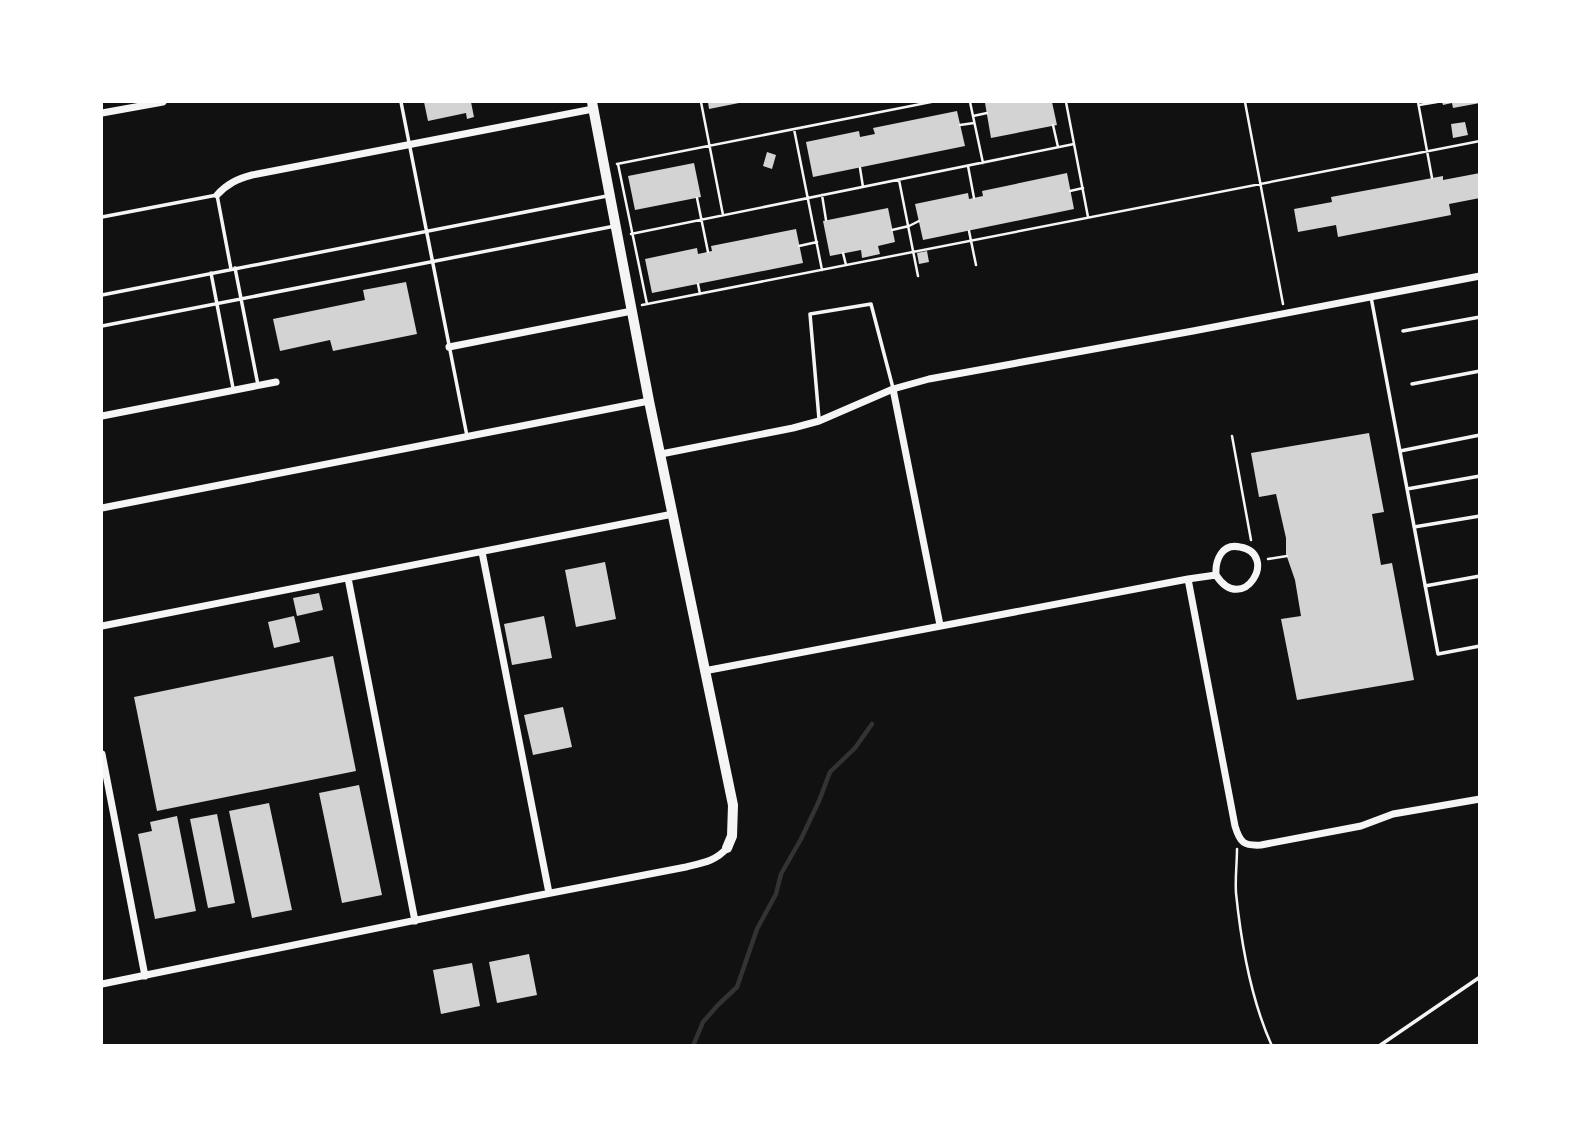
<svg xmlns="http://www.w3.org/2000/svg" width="1581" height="1147" font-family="'Libre Baskerville',serif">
<rect width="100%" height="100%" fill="#111"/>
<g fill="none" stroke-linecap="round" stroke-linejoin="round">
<!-- stream -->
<path stroke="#333" stroke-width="4.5" d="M693,1046l10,-24 15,-17 19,-18 20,-58 19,-35 5,-20 20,-35 18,-38 11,-29 25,-24 17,-24"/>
</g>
<!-- building -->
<path fill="#d3d3d3" d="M424,102h47l3,15 -7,2 -1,-6 -38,8z
M708,102h31v1l-30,6z
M992,102h60l5,23 -66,13 -6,-35z
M1442,102h38v1l-27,5 -1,-5 -9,2z
M957,111l8,35 -152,31 -7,-35 53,-11 1,6 15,-3 -2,-6z
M1465,122l3,13 -15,3 -2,-14z
M767,152l9,3 -4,14 -9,-3z
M694,163l7,34 -66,13 -7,-34z
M1067,173l7,36 -151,31 -8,-36 53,-11 1,6 14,-3 -1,-5z
M1480,173v25l-31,6 2,11 -113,22 -2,-12 -38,7 -4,-23 38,-7 -1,-5 112,-21v4z
M888,208l7,34 -17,4 2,8 -18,4 -1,-8 -31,6 -7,-35z
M796,229l7,34 -151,30 -7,-34 52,-11 1,6 14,-3 -1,-5z
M927,251l2,11 -10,2 -2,-11z
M406,282l11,52 -84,17 -3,-11 -50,11 -7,-32 92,-19 -2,-10z
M1369,433l15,79 -12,2 9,51 11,-2 22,117 -117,20 -16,-81 20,-3 -6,-36 -9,-26v-16l-10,-44 -17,3 -8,-44z
M605,562l11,57 -40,8 -11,-57z
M319,593l4,17 -26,6 -4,-18z
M294,616l6,26 -26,6 -6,-26z
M544,616l8,42 -40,7 -8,-41z
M333,656l23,115 -199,40 -23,-114z
M563,707l9,40 -39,8 -9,-40z
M359,785l23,110 -40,8 -23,-110z
M269,803l23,107 -40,8 -23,-107z
M217,814l18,89 -27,5 -18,-89z
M177,816l19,95 -41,8 -17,-85 14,-3 -2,-9z
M529,954l8,41 -40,8 -8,-41z
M472,963l8,43 -39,8 -8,-44z"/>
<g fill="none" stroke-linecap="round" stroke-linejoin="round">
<!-- path -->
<path stroke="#f5f5f5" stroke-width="2.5" d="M701,102l22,113
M970,102l13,61
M1066,102l22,115
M1245,102l38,202
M1418,102l14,76
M1419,105l18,-3
M973,116l14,-3
M960,125l14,-2
M1053,125l5,22
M794,129l28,141
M617,164l314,-62
M618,164l29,140
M968,166l6,32
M860,168l3,19
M899,180l19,96
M1070,191l13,-3
M822,195l4,25
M697,198l11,54
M892,230l17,-4 10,-5
M969,231l7,34
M631,234l443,-90
M799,246l18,-4
M843,253l3,12
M698,284l2,10
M642,305l838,-164
M1232,436l19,104
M1268,559l19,-3
M1237,849c0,14 -2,29 -1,44 5,49 15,107 36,153"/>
<!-- service -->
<path stroke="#f5f5f5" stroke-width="3.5" d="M401,102l66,334
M102,217l115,-22 14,74
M235,268l23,117
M211,273l22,115
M102,295l505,-99
M1371,297l67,357 42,-8
M102,326l513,-100
M1403,331l77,-14
M1412,384l68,-13
M819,419l-9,-105 61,-10 22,84
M1400,451l80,-16
M1407,489l73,-13
M1414,527l66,-11
M1425,586l55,-10
M1379,1046l101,-69"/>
<!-- minor -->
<path stroke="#f5f5f5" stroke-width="7" d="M102,113l61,-11
M217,195c10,-11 20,-16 35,-20l341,-66
M449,347l183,-36
M893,389l47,236
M102,416l174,-34
M661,454l132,-26 26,-7 74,-32 36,-10 264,-48 287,-55
M102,508l547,-107
M482,552l67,341
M348,578l67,343
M1188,579l47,247c5,17 9,20 26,19l100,-19 32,-12 87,-15
M102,626l571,-112
M704,671l484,-92 28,-4c27,42 64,-21 24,-28 -18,-4 -25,13 -24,28
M102,754l43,222
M102,984l423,-86 161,-31c16,-4 30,-6 41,-19"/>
<!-- tertiary -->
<path stroke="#f5f5f5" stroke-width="10" d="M592,102l57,299 84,404 -1,31 -5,12"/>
</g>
<!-- border -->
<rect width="1581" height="1147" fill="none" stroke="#ffffff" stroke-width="206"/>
</svg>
